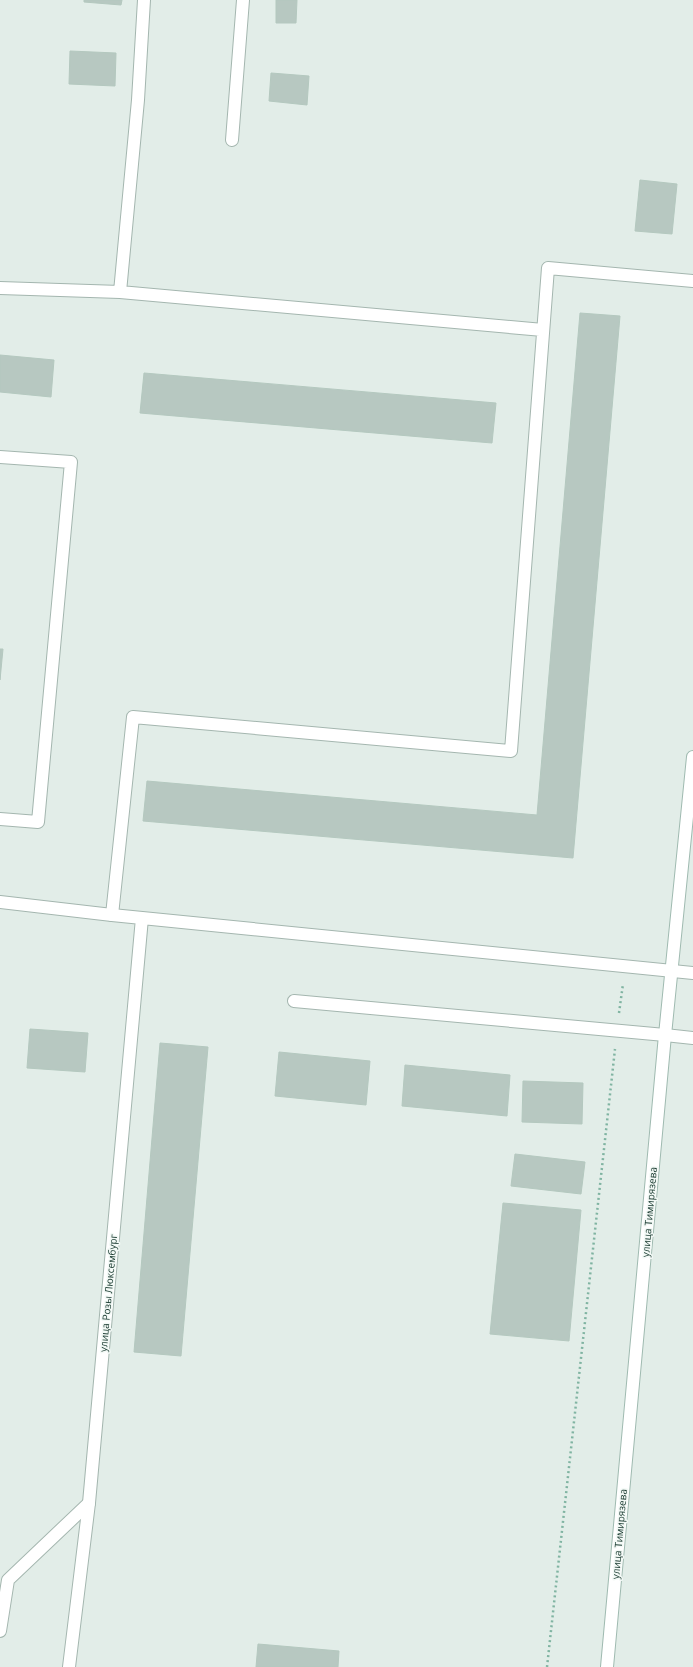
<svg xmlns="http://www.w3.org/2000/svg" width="693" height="1667" font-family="'Open Sans',sans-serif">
<rect width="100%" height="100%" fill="#e2ede8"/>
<!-- building -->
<path fill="#b7c8c1" stroke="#b4c8bf" d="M84,0h38l-1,5 -37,-3z
M276,0h21l-1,23h-20z
M70,51l46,2 -1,33 -46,-2z
M271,73l38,3 -2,29 -38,-4z
M640,180l37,4 -5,50 -37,-3z
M580,313l40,3 -47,542 -430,-37 4,-40 390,34z
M0,355l54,5 -3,37 -51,-5z
M144,373l352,30 -4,40 -352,-30z
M0,649h3l-3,31z
M30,1029l58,4 -3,39 -58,-4z
M160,1043l48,4 -27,309 -47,-4z
M279,1052l91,9 -4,44 -91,-9z
M405,1065l105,10 -3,41 -105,-10z
M523,1081l60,2 -1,41 -60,-2z
M515,1154l70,8 -4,32 -70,-8z
M503,1203l78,7 -12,131 -79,-7z
M258,1644l81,7 -1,16h-82z"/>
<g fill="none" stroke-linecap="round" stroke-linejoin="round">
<!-- lane casing -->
<g stroke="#a4b6af" stroke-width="14">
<path id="lane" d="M232,140l11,-140
M0,288l120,4 18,-192 6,-100
M120,292l423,38
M0,457l71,5 -33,360 -38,-3
M112,915l21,-198 378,34 37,-483 145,13
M294,1001l371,34
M0,1631l8,-51 81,-77"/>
</g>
<!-- street casing -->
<g stroke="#a4b6af" stroke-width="14">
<path id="street" d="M0,902l112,13 581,58
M665,1035l28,3
M69,1667l20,-164 53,-585"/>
</g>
<!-- secondary casing -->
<g stroke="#9fbab0" stroke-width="14">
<path id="secondary" d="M607,1667l58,-632 28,-278"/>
</g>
<!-- path -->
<path stroke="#80b4a2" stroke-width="2.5" stroke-dasharray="2 3" stroke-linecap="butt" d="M619,1013l4,-29
M547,1667l68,-618"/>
<!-- lane -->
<use href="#lane" stroke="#fff" stroke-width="12"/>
<!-- street -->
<use href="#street" stroke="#fff" stroke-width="12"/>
<!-- secondary -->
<use href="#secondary" stroke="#fff" stroke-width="12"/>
</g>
<g text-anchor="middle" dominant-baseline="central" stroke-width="3" stroke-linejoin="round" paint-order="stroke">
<!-- street labels -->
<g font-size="10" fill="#204036" stroke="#f3f9f6">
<text transform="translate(649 1212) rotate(-85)">улица Тимирязева</text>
<text transform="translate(108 1293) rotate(-85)">улица Розы Люксембург</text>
<text transform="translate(619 1534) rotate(-85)">улица Тимирязева</text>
</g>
</g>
</svg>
